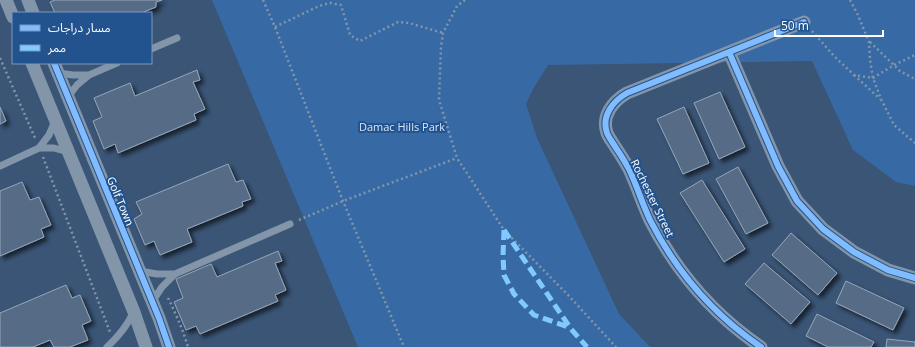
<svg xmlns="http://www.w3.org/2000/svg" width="915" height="347" font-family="'Open Sans','Noto Sans Arabic',sans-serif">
<defs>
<filter id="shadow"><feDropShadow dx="3.5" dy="3.5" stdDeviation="2" flood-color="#0009"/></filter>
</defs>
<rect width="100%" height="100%" fill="#3a5576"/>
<!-- green -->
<path fill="#376aa5" d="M212,0h703v186l-19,-4 -43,-32 -41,-89 -264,4 -15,24 -7,15 11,34 82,176 31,33h-292z"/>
<!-- building -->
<path fill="#566c86" stroke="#96a6b8" filter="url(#shadow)" d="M55,0h107l-6,2v5l-15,6h-86l-5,-11z
M197,70l3,10 -7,2 12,27 -11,5 2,6 -78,33 -3,-9 -11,5 -11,-28 9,-4 -8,-19 36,-15 5,13z
M720,92l25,55 -26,12 -25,-56z
M0,107l6,14 -6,3z
M684,107l25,56 -26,11 -26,-55z
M228,164l8,18 7,-2 8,19 -9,3 1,4 -56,23 5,13 -32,13 -6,-14 -9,4 -11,-26 8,-5 -6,-12z
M738,167l30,56 -22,11 -30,-55z
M702,180l43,69 -21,13 -44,-69z
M22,182l8,18 9,-3 12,28 -10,4 3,8 -44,19v-65z
M791,233l46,40 -19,22 -46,-40z
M278,251l4,10 -7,2 11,27 -11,5 3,6 -78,33 -4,-8 -10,4 -12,-28 9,-4 -7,-19 35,-15 6,13z
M764,263l46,39 -19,22 -46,-40z
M846,281l58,27 -11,22 -57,-27z
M66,285l6,13 8,-3 11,26 -9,4 6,15 -18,7h-16l-4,-7 -17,7h-33v-34z
M817,314l57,28 -3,5h-43l-22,-11z
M887,339l28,3v5h-29z"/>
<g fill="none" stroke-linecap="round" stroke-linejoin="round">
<!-- path -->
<path stroke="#8295a9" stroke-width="2.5" stroke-dasharray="2 3" stroke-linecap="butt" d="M263,0l12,27 68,174 61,146
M465,0l-8,6 -14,27 -2,14 -2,53 18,58 47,72 64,65 48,52
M850,0l7,13 12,29 1,18 3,18 8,21 13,26 21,18
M275,27l44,-21 11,-3 11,2 9,30 10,6 38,-19 11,1 34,10
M812,31l22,25 20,19 19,3 21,-13 21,-10
M870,42l30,29 13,7h2
M0,58l35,80
M854,75l26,24
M43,157l67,175
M299,220l44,-19 114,-43
M168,298c8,16 15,32 20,49"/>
<!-- service -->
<path stroke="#8295a9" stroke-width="7" d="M151,49l26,-11
M58,73l15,2h16
M68,97l9,-12 12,-10 28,-12
M39,148l10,-13 6,-14
M0,166l39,-18h15l14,4
M140,271l17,3h18
M152,302l10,-15 13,-13 115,-50
M107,347c11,-10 20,-21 26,-34"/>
<!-- minor -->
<path stroke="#8295a9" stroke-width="13" d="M6,0l7,17
M28,0l5,13
M729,52l49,114 19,35 26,28 31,23 34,18 27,8
M32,63l102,249 12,35
M54,63l105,255 10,29
M761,347c-47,-32 -85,-76 -111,-127 -8,-17 -13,-34 -21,-51 -4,-7 -8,-14 -13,-21 -3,-5 -7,-10 -9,-15 -6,-17 6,-32 20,-40l177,-71"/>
<!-- quiet -->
<path stroke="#80caff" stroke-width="5" stroke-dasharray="10 5" stroke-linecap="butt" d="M504,230l67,99 16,18
M504,230l-1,26 1,19 10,19 20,21 37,13"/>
<!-- cycleway casing -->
<g stroke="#22538e" stroke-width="8">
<path id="cycleway" d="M729,52l49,114 19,35 26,28 31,23 34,18 27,8
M54,63l105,255 10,29
M761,347c-47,-32 -85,-76 -111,-127 -8,-17 -13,-34 -21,-51 -4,-7 -8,-14 -13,-21 -3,-5 -7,-10 -9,-15 -6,-17 6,-32 20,-40l177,-71"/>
</g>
<!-- cycleway -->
<use href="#cycleway" stroke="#80bcff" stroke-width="6"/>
</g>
<g text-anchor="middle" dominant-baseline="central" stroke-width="4" stroke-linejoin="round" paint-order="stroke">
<!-- park labels -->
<g font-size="11" fill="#d7e7f9" stroke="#22538e">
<text x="402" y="126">Damac Hills Park</text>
</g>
<!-- street labels -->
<g font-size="11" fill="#fff" stroke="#22538e">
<text transform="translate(653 198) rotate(64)">Rochester Street</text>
<text transform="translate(121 201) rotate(67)">Golf Town</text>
</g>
</g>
<!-- legend -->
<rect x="12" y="12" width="140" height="52" fill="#22538e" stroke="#7a98bb"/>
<rect x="20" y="25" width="20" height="6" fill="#80bcff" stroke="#7a98bb"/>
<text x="48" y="32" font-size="12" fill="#ffffff">مسار دراجات</text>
<rect x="20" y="45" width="20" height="6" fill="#80caff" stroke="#7a98bb"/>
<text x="48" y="52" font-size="12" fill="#ffffff">ممر</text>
<!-- scale -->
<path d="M775 30v6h108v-6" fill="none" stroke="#ffffff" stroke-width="2"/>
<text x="781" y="30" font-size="12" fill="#ffffff" stroke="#22538e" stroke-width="3" paint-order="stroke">50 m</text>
</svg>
